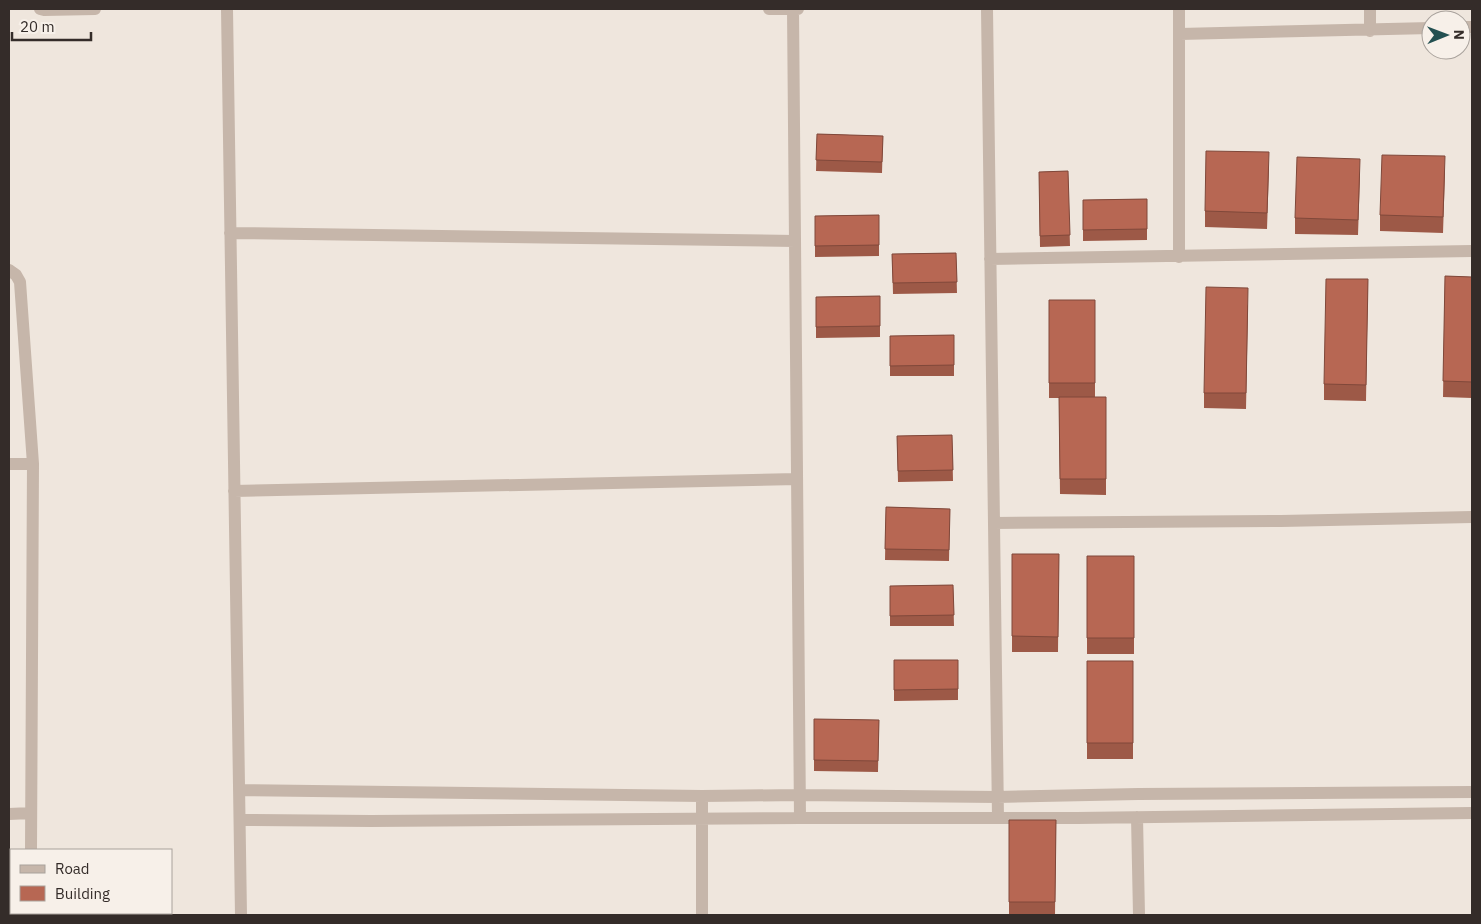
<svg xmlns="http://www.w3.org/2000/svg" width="1481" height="924" font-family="'IBM Plex Sans',sans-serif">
<rect width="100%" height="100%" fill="#efe6dd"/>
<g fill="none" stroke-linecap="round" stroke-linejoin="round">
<!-- minor -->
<path stroke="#c6b6aa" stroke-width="12" d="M40,9l4,1 51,-1
M227,9l14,906
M769,9h29
M793,9l7,809
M987,9l11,809
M1370,9v22
M1461,27h11
M1180,34l251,-6
M230,233l565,8
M1179,257v-248
M990,259l482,-8
M9,270l7,5 4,7 13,182 -2,386
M9,464h24
M234,491l563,-12
M994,523l287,-2 191,-4
M239,790l463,6 97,-1 198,2 141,-3 334,-2
M702,796v119
M9,814l22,-1
M1137,817l2,98
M240,820l131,1 429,-3h277l395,-5
M31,913v2"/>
</g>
<!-- wall -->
<path fill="#9d5947" d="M817,134l66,2 -1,37 -66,-2z
M1269,168l-2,61 -62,-2v-16z
M1068,171l2,75 -30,1 -1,-75z
M1445,172l-2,61 -63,-2v-16z
M1360,175l-2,60 -63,-1v-16z
M1147,199v41l-64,1v-41z
M879,215v41l-64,1v-41z
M956,253l1,40 -64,1 -1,-40z
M1445,276l27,1v121l-29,-1z
M1368,279l-2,122 -42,-1v-16z
M880,296v41l-64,1v-41z
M1049,300h46v97h11v98l-46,-1 -1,-96h-10z
M1248,304l-2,105 -42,-1v-15z
M954,335v41h-64v-40z
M952,435l1,46 -55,1 -1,-46z
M886,507l64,2 -1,52 -64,-1z
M1012,554h47l-1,98h-46z
M1087,556h47v98h-47z
M953,585l1,41h-64v-40z
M894,660h64v40l-64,1z
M1087,661h46v98h-46z
M814,719l65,1 -1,52 -64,-1z
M1009,820h47l-1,95h-46z"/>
<!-- building -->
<path fill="#b76753" stroke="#80483a" d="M817,134l66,2 -1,26 -66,-2z
M1206,151l63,1 -2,61 -62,-2z
M1382,155l63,1 -2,61 -63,-2z
M1297,157l63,2 -2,61 -63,-2z
M1068,171l2,64 -30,1 -1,-64z
M1147,199v30l-64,1v-30z
M879,215v30l-64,1v-30z
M956,253l1,29 -64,1 -1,-29z
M1445,276l27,1v105l-29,-1z
M1326,279h42l-2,106 -42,-1z
M1206,287l42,1 -2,105h-42z
M880,296v30l-64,1v-30z
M1049,300h46v83h-46z
M954,335v30l-64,1v-30z
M1059,397h47v82h-46z
M952,435l1,35 -55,1 -1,-35z
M886,507l64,2 -1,41 -64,-1z
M1012,554h47l-1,83 -46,-1z
M1087,556h47v82h-47z
M953,585l1,30 -64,1v-30z
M894,660h64v29l-64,1z
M1087,661h46v82h-46z
M814,719l65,1 -1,41 -64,-1z
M1009,820h47l-1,82h-46z"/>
<!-- border -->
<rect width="1481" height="924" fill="none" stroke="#342c29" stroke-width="20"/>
<!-- legend -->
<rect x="10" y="849" width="162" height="65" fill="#f7f0e9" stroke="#a9a29c"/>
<rect x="20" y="865" width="25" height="8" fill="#c6b6aa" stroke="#a9a29c"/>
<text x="55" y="874" font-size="15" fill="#342c29">Road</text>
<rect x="20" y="886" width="25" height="15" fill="#b76753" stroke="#a9a29c"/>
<text x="55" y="899" font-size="15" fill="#342c29">Building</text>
<!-- north arrow -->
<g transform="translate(1446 35) rotate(89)"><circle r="24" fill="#f7f0e9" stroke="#a9a29c"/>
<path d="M0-4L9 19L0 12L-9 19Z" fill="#235051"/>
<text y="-8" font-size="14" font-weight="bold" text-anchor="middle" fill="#342c29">N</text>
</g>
<!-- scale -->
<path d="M12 32v8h79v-8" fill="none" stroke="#342c29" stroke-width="2.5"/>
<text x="20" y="32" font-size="15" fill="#342c29" stroke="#f7f0e9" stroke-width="4" paint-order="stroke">20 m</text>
</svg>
